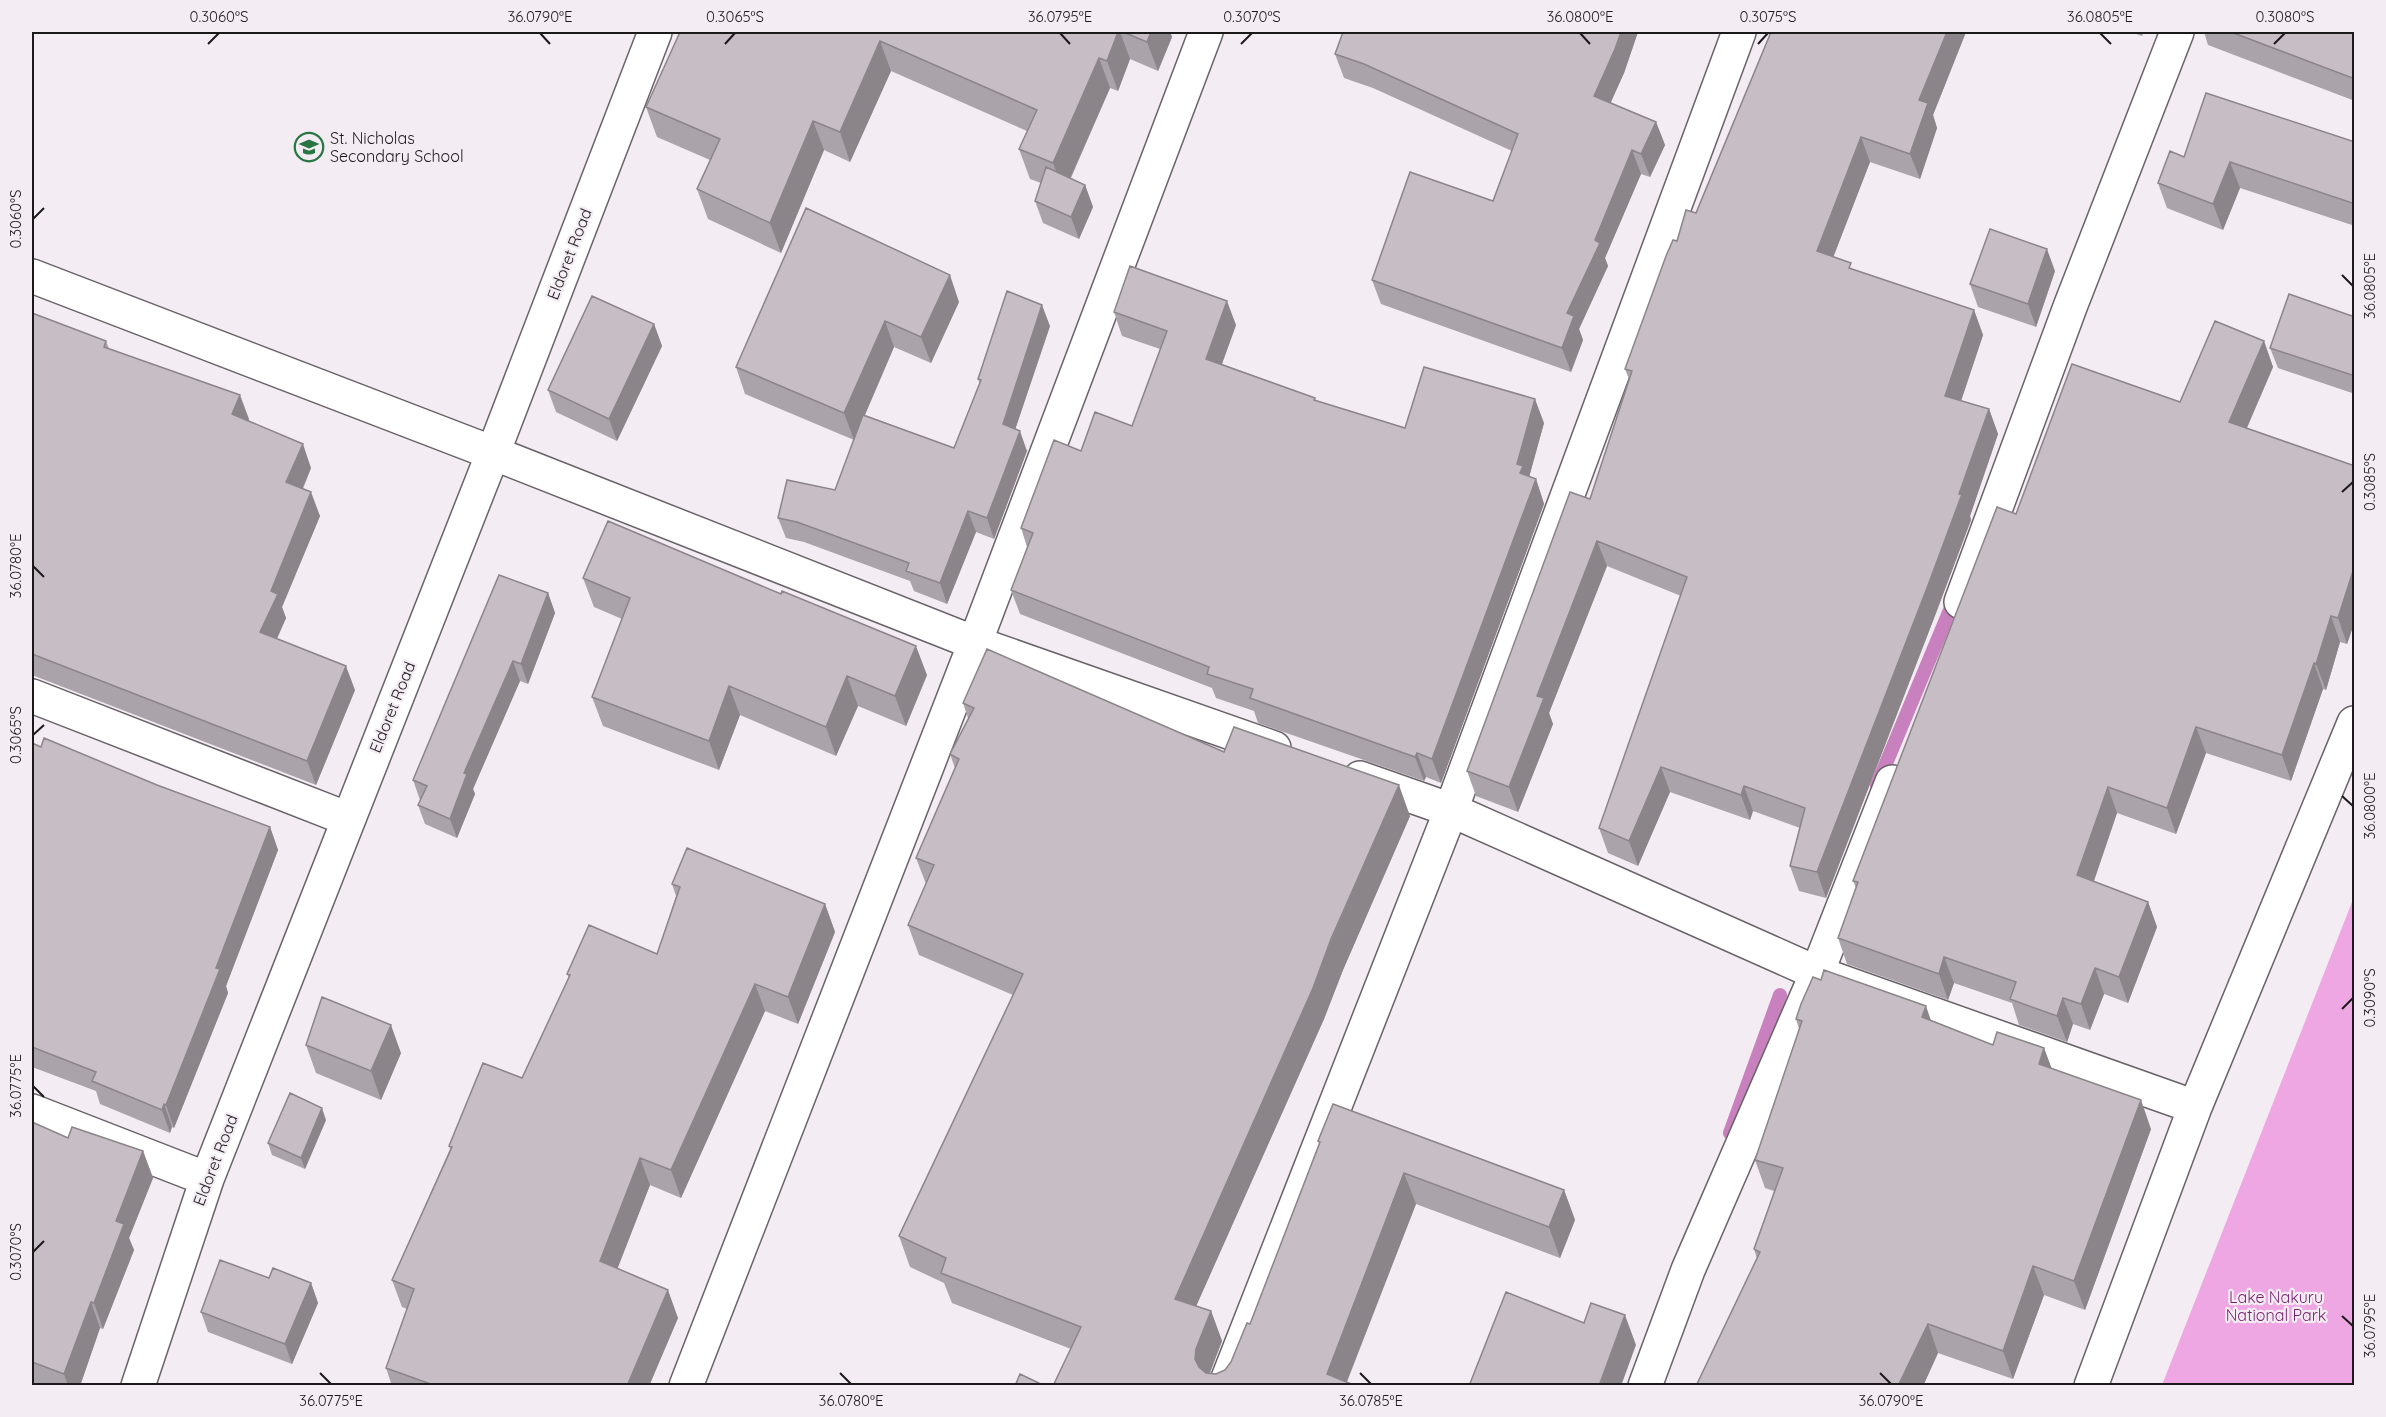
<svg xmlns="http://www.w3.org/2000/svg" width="2386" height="1417" font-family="Quicksand,sans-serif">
<rect width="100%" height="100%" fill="#f4ecf3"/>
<!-- green -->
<path fill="#eea7e3" d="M2354,897v488h-192z"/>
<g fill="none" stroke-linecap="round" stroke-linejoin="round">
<!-- stream -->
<path stroke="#c980be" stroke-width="14" d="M1877,785l78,-187
M1730,1133l50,-138"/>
<!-- minor casing -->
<g stroke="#696268" stroke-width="36">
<path id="minor" d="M32,276l461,177 482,190 231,-611
M1961,602l109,-295 107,-275
M32,696l316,123
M1360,778l91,32 366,163 378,134
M32,1111l175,68
M138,1386l69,-207 286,-726 162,-421
M686,1386l289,-743 299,105
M1225,1386l226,-576 288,-778
M1645,1386l43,-116 129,-297 75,-191
M2091,1386l104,-279 159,-384"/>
</g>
<!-- minor -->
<use href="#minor" stroke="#fff" stroke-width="33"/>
</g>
<!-- wall -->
<path fill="#aaa3a9" d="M680,32h490l2,5 -14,34 -28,-12 -12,32 -8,-3 -39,90 14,7 8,22 -14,32 -36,-16 -8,-22 6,-18 -11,-4 -11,-30 8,-18 -136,-60 -41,91 -26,-12 -43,103 -73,-34 -11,-30 13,-29 -53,-23 -11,-30z
M1343,32h295l-14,41 -14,30 46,19 9,23 -15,32 -9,-3 -36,84 3,8 -29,63 4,11 -12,32 -190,-68 -9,-24 121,-79 19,-50 -139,-63 -29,-10 -9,-24z
M1771,32h195l-33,83 4,13 -17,51 -50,-17 -37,95 20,12 121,41 9,25 -22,66 28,8 9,25 -28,82 1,4 -35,93 -110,285 -27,-7 -9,-25 10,-38 -47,-17 -3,9 -80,-28 -32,74 -30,-13 -9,-25 82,-232 -74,-30 -58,147 4,11 -35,88 -42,-16 -9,-25 123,-272 39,-120 -4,-10 52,-128 19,-28z
M2130,32h14l-2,4z
M2204,32h151v69l-147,-56z
M2355,142v84l-115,-38 -17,42 -56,-22 -9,-25 26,-26z
M806,208l153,94 -28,61 -37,-16 -29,68 89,33 26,-64 -2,-5 72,-53 -35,103 12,22 -33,88 -18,-7 -29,72 -33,-13 -4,-10 -106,-39 -18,-4 -8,-20 57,-28 19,-50 -109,-46 -9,-27z
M2055,271l-19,56 -58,-20 -8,-23z
M1114,312l122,13 -14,39 93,34 1,3 89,27 139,-5 -15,54 7,2 8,25 -103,279 -15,-6 -2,4 -166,-58 -4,-12 -38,-13 -4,-10 -192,-74 -9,-24 16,-43 -6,-19 60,-77 51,-25 28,-77 -38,-13z
M32,313l74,28 3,8 140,70 -1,2 63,47 -8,21 17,27 -38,91 4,11 -9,21 78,51 -39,95 -284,-110z
M2355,317v77l-77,-26 -8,-20z
M654,324l8,22 -45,95 -61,-29 -8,-22z
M2264,341l9,26 -26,61 108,38v155l-8,23 -7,-2 -14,48 -3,-1 -32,92 -85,-28 -30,81 -59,-21 -23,68 54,21 9,25 -29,76 -24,-9 -14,36 -17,-6 -6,18 -48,-17 -7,-22 -58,-20 -6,17 -101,-36 -9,-26 18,-50 -3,-7 163,-367 164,-112z
M583,578l344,97 -21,51 -48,-20 -22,50 -96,-41 -21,55 -116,-44 -11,-29 30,-78 -28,-12z
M548,593l7,20 -27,71 -8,-3 -47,108 2,5 -18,44 -32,-14 -7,-19 2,-5 -7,-20z
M963,703l261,49 186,64 -67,154 -19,49 -128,287 15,5 11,30 -12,32 6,1 9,-4 6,-8 19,-38 69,-180 -1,-3 246,49 11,30 -15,38 -144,-54 -69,178 -294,4 18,-37 -119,-46 -8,-20 -34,-16 -11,-31 114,-241 -94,-40 -11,-30 18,-41 -10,-26 39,-90 -5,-14 18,-36z
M32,743l9,4 116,38 113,42 8,23 -52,136 2,7 -54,135 -2,-1 -2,6 -70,-29 -4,-13 -64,-24z
M672,884l153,20 10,28 -37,92 -33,-13 -84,187 -31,-13 -33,83 61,50 -29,68h-257l-6,-18 21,-59 -5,-2 -10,-27 58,-131 -1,-3 73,-68 47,-100 -2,-4 90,-20 19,-58z
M1796,1019l135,1 62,25 51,3 7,20 100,61 -66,181 -41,-15 -31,84 -75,-26 -15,33h-227l61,-127 -3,-10 20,-58 -9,-3 -10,-28 44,-131z
M306,1045l95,8 -20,47 -65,-27z
M326,1120l-21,49 -33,-14 -4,-12z
M32,1122l36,16 75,13 10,27 -24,60 5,12 -31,79 -3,-1 -20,58 -48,-1z
M269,1278l42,5 7,20 -26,61 -84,-32 -7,-20z"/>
<!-- shaded-wall -->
<path fill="#8b8589" d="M1118,32h2l10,27 -12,32 -11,-30z
M1151,32h19l2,5 -14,34 -11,-29z
M1621,32h17l-14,41 -21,47 -9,-24z
M1947,32h19l-33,83 4,13 -17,51 -10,-25 9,-54z
M880,41l11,30 -41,91 -10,-30z
M1099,58l11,30 -46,104 -11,-29z
M813,121l11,29 -43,103 -11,-30z
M1656,122l9,23 -15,32 -9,-23z
M1861,137l9,25 -44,114 -9,-25z
M1632,150l9,24 -36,84 3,8 -29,63 4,11 -12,32 -9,-24 5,-35 28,-73z
M2230,162l10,26 -17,42 -10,-26z
M1085,185l8,22 -14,32 -8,-22z
M2047,249l8,22 -19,56 -8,-23z
M950,275l9,27 -28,61 -10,-26z
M1227,301l9,24 -21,58 -9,-24z
M1042,305l8,21 -40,119 -7,-21z
M1974,310l9,25 -29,87 -9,-26z
M885,321l9,26 -40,93 -10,-27z
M654,324l8,22 -45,95 -8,-22z
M2264,341l9,26 -35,81 -9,-26z
M240,395l9,24 -8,19 -9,-24z
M1535,399l9,24 -16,58 1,16 -12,-33z
M1989,409l9,25 -28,82 1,4 -35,93 -110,285 -9,-26 142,-378z
M1020,431l7,20 -33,88 -7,-21z
M303,444l8,24 -16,38 -9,-24z
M1536,479l8,25 -103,279 -9,-24z
M311,492l9,24 -38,91 4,11 -17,38 -9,-24 11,-41z
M968,511l8,21 -29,72 -7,-21z
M1597,541l10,25 -58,147 4,11 -35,88 -9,-25 28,-91z
M2355,565v56l-8,23 -9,-26z
M548,593l7,20 -27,71 -7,-20z
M2331,616l9,26 -14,48 -10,-26z
M916,646l11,29 -21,51 -11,-30z
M513,661l7,20 -47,108 2,5 -18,44 -7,-19 14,-46z
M2314,663l9,26 -32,92 -9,-26z
M346,666l9,24 -39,95 -9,-24z
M847,676l11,30 -22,50 -10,-29z
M729,686l11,29 -21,55 -10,-29z
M2196,727l10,26 -30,81 -9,-26z
M1417,753l9,24 -2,4 -9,-24z
M1661,767l9,25 -32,74 -9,-25z
M1399,785l11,31 -67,154 -19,49 -138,310 -11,-30z
M1744,786l9,25 -3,9 -9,-25z
M2108,787l9,26 -30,88 -10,-26z
M270,827l8,23 -52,136 2,7 -54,135 -8,-23 50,-137z
M2148,902l9,25 -29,76 -9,-26z
M825,904l10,28 -37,92 -10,-27z
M1944,957l10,26 -6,17 -9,-26z
M2095,968l9,26 -14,36 -9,-26z
M755,984l10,27 -84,187 -10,-28z
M2063,998l10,26 -6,18 -10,-26z
M1926,1006l10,29 -14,-18z
M391,1025l10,28 -20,47 -10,-29z
M2044,1048l11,29 -16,-13z
M2141,1100l10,29 -66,181 -11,-29z
M164,1104l8,23 -2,6 -8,-23z
M322,1108l4,12 -21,49 -4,-11z
M143,1151l10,27 -24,60 5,12 -31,79 -9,-26 22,-82z
M640,1158l10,27 -40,103 -10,-27z
M1404,1173l12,31 -71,182 -18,-12z
M1564,1190l11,30 -15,38 -11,-31z
M2033,1266l11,29 -31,84 -10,-28z
M311,1283l7,20 -26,61 -7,-20z
M668,1290l10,28 -29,68h-22z
M91,1302l9,26 -20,58h-12l-4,-12z
M1211,1311l11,30 -15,39v6l-12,-27 1,-10z
M1625,1315l11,30 -15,41h-22z
M1928,1324l10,29 -15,33h-25z"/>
<!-- building -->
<path fill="#c6bec4" stroke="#8b8589" stroke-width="1.5" d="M680,32h438l-11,29 -8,-3 -46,105 -34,-14 18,-39 -157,-69 -40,91 -27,-11 -43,102 -73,-34 23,-50 -74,-32z
M1123,32h28l-4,10z
M1343,32h278l-6,17 -21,47 62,26 -15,32 -9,-4 -37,90 5,3 -33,70 7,3 -12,32 -190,-68 38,-108 83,29 25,-67 -154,-70 -29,-10z
M1771,32h176l-28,68 9,3 -18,51 -49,-17 -44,114 34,12 -2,5 125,42 -29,86 44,13 -30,85h3l-35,94 -110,284 -27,-6 15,-58 -61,-22 -3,9 -80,-28 -32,74 -30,-13 88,-251 -90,-36 -60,155 7,2 -35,89 -42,-16 103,-279 20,7 42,-128 -7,-2 41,-113 7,-16 4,1 9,-31 10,3z
M2231,32h124v47z
M2206,93l149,49v62l-125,-42 -17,42 -55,-21 12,-32 14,6z
M1046,167l39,18 -14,32 -36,-16z
M806,208l144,67 -29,62 -36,-16 -41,92 -108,-46z
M1990,229l57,20 -19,55 -58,-20z
M1130,266l97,35 -21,58 109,39 -1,2 91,28 19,-61 111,32 -18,65 6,2 -3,7 16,6 -104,280 -15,-6 -2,4 -165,-59 3,-9 -46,-15 2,-7 -198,-77 22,-57 -12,-5 33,-88 27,11 14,-39 37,14 35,-95 -53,-19z
M1007,291l35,14 -39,119 17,7 -33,87 -19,-7 -28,72 -34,-12 3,-8 -112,-41 -19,-4 9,-38 48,10 28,-75 91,33 27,-68 -3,-1z
M2289,294l66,23v59l-85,-28z
M592,296l62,28 -45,95 -61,-29z
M32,313l74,28 -2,6 136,48 -8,19 71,30 -17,38 25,10 -40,99 7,3 -18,38 86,34 -39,95 -275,-107z
M2215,321l49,20 -35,81 126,44v99l-17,53 -7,-2 -15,48 -2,-1 -32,92 -86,-28 -29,81 -59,-21 -31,88 71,27 -29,75 -24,-9 -14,36 -18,-6 -6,18 -47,-17 6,-17 -72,-25 -5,17 -101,-36 20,-56 -5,-1 144,-374 19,7 56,-150 108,38z
M608,521l173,73 1,-3 134,55 -21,50 -48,-20 -21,51 -97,-41 -20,55 -117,-44 38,-99 -47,-20z
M499,575l49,18 -27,71 -8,-3 -49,112 3,1 -17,45 -32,-14 9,-19 -14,-6z
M987,649l237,103 10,-25 165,58 -68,154 -18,49 -138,311 36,12 -15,38 -1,10 4,8 7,6 10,1 9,-4 6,-8 16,-39 3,1 70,-182 -2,-1 15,-37 231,86 -15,37 -145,-54 -77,201 29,12h-303l28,-59 -140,-54 5,-15 -47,-22 124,-262 -115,-49 26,-60 -18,-7 43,-99 -9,-5 24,-46 -11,-5z
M44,738l113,47 113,42 -54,141 4,1 -54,136 -2,-1 -2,6 -70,-29 4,-9 -64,-25v-304l9,4z
M687,848l138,56 -37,93 -33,-13 -84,186 -31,-12 -40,103 68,29 -41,96h-191l-50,-18 28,-79 -22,-9 60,-133 -3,-1 34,-83 39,15 48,-103 -3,-1 22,-49 68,29 23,-67 -8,-3z
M1824,970l102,36 -4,11 71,28 4,-13 47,16 -5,16 102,36 -67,181 -41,-15 -30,85 -75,-27 -30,62h-202l64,-134 -6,-3 29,-81 -28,-8 47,-139 -6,-2 5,-15 12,-27 8,3z
M322,997l69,28 -20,46 -65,-26z
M290,1093l32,15 -21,50 -33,-15z
M32,1122l36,16 4,-11 71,24 -27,70 8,3 -30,79 -3,-1 -27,72 -32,-12z
M220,1260l49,18 4,-10 38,15 -26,61 -84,-32z
M1506,1292l78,31 7,-20 34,12 -26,71h-130z
M1020,1374l25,12h-30z"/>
<!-- ticks -->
<path fill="none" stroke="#1c191b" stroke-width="2" d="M540,33l10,11M1060,33l10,11M1580,33l10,11M2100,33l11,11M208,44l11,-11M725,44l10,-11M1241,44l11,-11M1758,44l10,-11M2274,44l11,-11M33,219l11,-11M2342,275l11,11M2342,492l11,-10M33,566l11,11M33,735l11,-10M2342,796l11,10M2342,1009l11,-11M33,1086l11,11M33,1252l11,-11M2342,1316l11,10M320,1373l11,11M840,1373l11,11M1360,1373l11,11M1880,1373l11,11"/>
<!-- icons -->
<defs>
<g id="school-ring" transform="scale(1.5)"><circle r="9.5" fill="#f4ecf3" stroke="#297645" stroke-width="1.5"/><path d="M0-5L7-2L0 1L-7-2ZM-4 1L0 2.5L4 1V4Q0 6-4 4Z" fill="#297645"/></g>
</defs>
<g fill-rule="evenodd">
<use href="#school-ring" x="309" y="147"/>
</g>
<g text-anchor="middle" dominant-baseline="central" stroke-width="4.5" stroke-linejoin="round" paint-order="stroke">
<!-- poi labels -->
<g font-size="16" fill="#1c191b" stroke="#f4ecf3" text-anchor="start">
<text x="330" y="138">St. Nicholas<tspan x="330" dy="18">Secondary School</tspan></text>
</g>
<!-- street labels -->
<g font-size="16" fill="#1c191b" stroke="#f4ecf3">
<text transform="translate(569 254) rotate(-69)">Eldoret Road</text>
<text transform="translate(392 707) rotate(-68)">Eldoret Road</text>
<text transform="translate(215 1160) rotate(-69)">Eldoret Road</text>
</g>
<!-- park labels -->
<g font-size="16" fill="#771f6e" stroke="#f4ecf3">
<text x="2276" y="1297">Lake Nakuru<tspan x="2276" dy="18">National Park</tspan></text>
</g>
</g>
<!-- border -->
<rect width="2386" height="1417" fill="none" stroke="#f4ecf3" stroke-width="66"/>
<rect x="33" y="33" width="2320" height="1351" fill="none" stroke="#1c191b" stroke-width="2"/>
<g font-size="15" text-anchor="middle" fill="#1c191b">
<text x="219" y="22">0.3060°S</text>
<text x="540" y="22">36.0790°E</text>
<text x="735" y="22">0.3065°S</text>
<text x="1060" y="22">36.0795°E</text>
<text x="1252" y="22">0.3070°S</text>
<text x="1580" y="22">36.0800°E</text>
<text x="1768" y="22">0.3075°S</text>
<text x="2100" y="22">36.0805°E</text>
<text x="2285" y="22">0.3080°S</text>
<text transform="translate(16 219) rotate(-90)" y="5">0.3060°S</text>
<text transform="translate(2370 286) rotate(-90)" y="5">36.0805°E</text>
<text transform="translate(2370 482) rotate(-90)" y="5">0.3085°S</text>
<text transform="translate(16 566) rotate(-90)" y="5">36.0780°E</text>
<text transform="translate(16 735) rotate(-90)" y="5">0.3065°S</text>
<text transform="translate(2370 806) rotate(-90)" y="5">36.0800°E</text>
<text transform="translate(2370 998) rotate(-90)" y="5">0.3090°S</text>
<text transform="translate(16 1086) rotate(-90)" y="5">36.0775°E</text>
<text transform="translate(16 1252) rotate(-90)" y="5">0.3070°S</text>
<text transform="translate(2370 1326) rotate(-90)" y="5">36.0795°E</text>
<text x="331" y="1406">36.0775°E</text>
<text x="851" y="1406">36.0780°E</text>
<text x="1371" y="1406">36.0785°E</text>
<text x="1891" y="1406">36.0790°E</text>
</g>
</svg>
